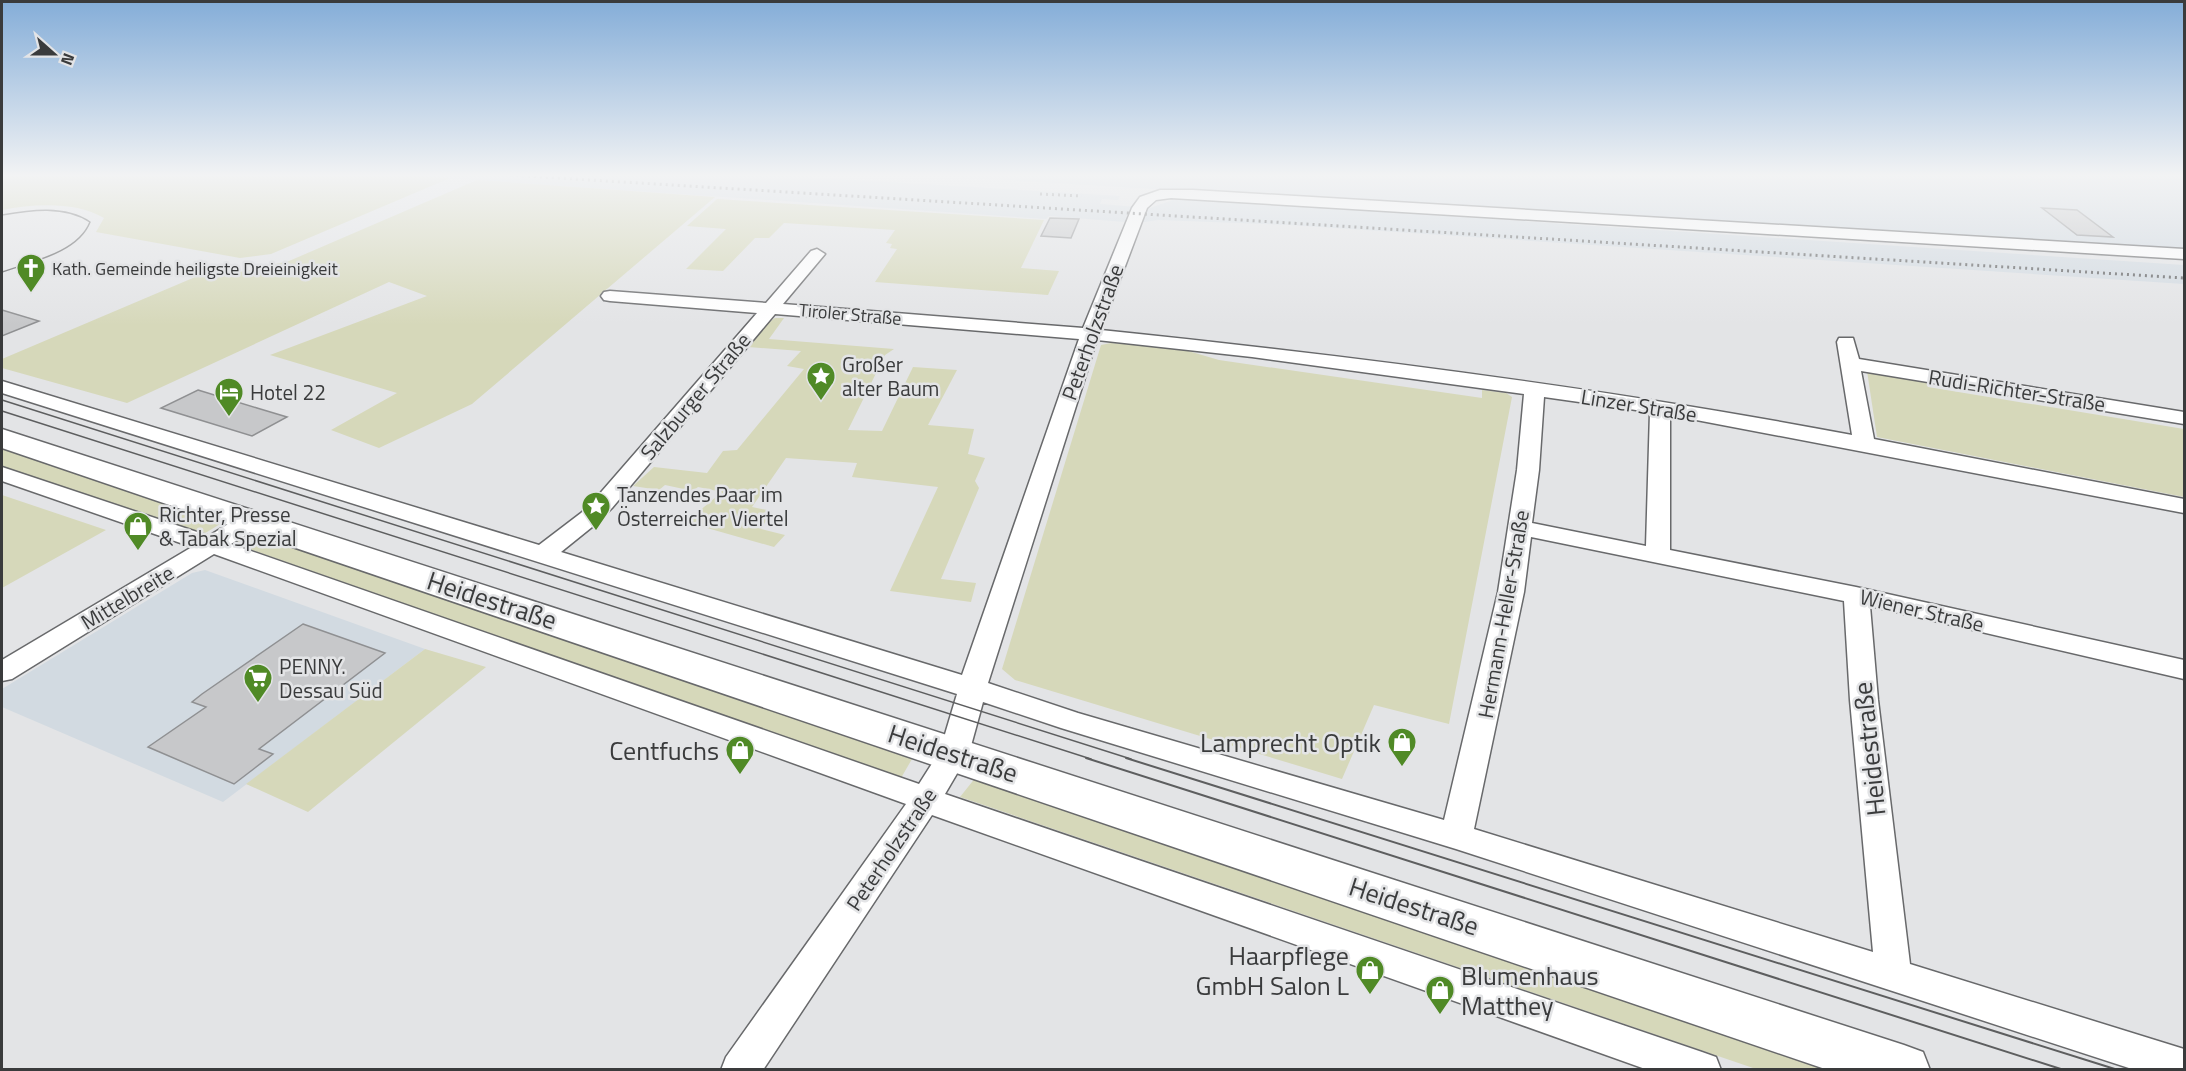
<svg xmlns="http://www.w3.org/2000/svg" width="2186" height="1071" font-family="'Titillium Web',sans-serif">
<rect width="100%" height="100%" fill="#e3e4e6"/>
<!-- built -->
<path fill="#d2dae1" d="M403,175h369l348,21 -2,4 -16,-1 -2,5 50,4 23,-8 48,1 963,64v19l-895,-59 -131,-5 -20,3 -89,-7 -3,3z
M921,175h1263v76z
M205,570l220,79 -202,153 -221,-95v-18l190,-116z"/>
<!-- green -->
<path fill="#d6d8ba" d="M2,175h401l47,3 -179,76 -31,4 -144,-26 8,-14c-29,-17 -70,-14 -102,-8z
M477,180l238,17 -243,207 -93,44 -48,-18 66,-37 -127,-38 157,-59 -38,-14 -262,121 -125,-35v-9l205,-87h33l49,-11z
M717,199l327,21 -23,48 38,3 -11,24 -173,-13 22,-33 -7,-1 2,-4 -6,-1 9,-13 -111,-7 -15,15h-14l-32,33 -37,-2 40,-40 -39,-3z
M775,318h9l-15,21 125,10 -9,6 -37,75 34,1 31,-64 44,3 -29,55 46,4 -6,25 17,4 -10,23 4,7 -38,91 35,4 -5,19 -81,-11 48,-104 -86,-10 5,-14 -71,-5 -34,49 20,4 -11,18 24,6 -11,12 -88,-25 36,-30 -24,-5 -5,4 -28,-6 -6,5 -26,-4 21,-19 53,6 16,-22 14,-1 67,-81 -17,-3 14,-15 -53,-4 19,-23z
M1111,343l67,5 41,12 263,38v-8l24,3 6,4 -63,327 -75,-19 -32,74 -327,-99 -13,-11 99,-324z
M1867,371l59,9 2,7 256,42v68l-307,-60z
M2,444l228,74 -28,17 -200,-66z
M2,495l104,35 -104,58z
M251,526l661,233 -11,19 -675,-237z
M425,649l61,18 -178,145 -62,-28z
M980,772l882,297h-106l-796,-272z"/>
<!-- building -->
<path fill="#c7c8ca" stroke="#8f9092" stroke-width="1.5" d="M2042,208l35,2 36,27 -36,-2z
M1050,218l29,1 -8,19 -30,-2z
M2,310l37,11 -37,15z
M198,390l59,18 30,9 -35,19 -91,-28z
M303,624l82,29 -126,96 14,5 -39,30 -86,-37 58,-40 -14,-5 10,-8z"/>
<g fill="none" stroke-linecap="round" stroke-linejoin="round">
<!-- street casing -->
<g stroke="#68696b" stroke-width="3">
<path id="street" d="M1160,190h33l991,59v10l-1013,-61 -15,2 -9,8 -46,122c251,26 503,58 751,105l-15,-93 2,-4h14l6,21 325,53v12l-323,-53 13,68 310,60v14l-514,-98v135l186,37 328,73v19l-314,-73 8,94 32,264 274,85v21h-49l-679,-221 -395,-121 -78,-26 -14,51 -24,41 757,258 14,5 5,13h-73l-716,-255 -169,255h-42l5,-13 180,-253 -692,-250 -202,125 -10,2v-21l190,-113 -190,-66v-14l207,69c16,-9 33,-25 51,-20l4,5 -4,5 -29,18 688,240 21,-33 17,-57 -955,-301v-12l537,164 42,-32 15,-15 161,-185 -147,-12 -6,-1 -3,-4 3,-4 6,-1 156,12 45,-52 6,-2 8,5 -42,50 300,24 49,-120 8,-11zM775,314l304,25 -117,336 -401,-123 36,-29 15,-15zM1097,340l155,17 272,37 -7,76 -19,122 -54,228 -366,-107 -90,-30zM1544,397l106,15 -4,134 -114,-23 7,-53zM1531,537l313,64 6,99 23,252 -399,-123 50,-237z"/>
</g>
<!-- secondary casing -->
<g stroke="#68696b" stroke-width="3">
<path id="secondary" d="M2,429l1902,616 19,7 7,18h-102l-1826,-622z"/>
</g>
<!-- street -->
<use href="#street" fill="#fff" fill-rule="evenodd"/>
<!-- secondary -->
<use href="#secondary" fill="#fff" fill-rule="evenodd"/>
<!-- tram-far1 -->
<path stroke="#5d5e5f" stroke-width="1.5" d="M2,215c28,-5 63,-10 88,7 -12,31 -60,40 -88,50
M2,400l1129,359
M2,411l1089,348"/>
<!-- tram -->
<path stroke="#5d5e5f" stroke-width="2" d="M1086,758l978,312
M1126,758l992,312"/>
<!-- rail -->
<path stroke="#5d5e5f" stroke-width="3" stroke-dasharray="2 4" stroke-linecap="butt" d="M510,175l1674,103
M1040,194l42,2"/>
</g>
<!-- sky -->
<linearGradient id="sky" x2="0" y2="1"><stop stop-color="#84add8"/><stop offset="0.54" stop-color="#f2f3f4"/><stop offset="1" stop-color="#f2f3f4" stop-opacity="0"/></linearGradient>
<rect width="2186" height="325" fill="url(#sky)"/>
<!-- icons -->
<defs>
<g id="church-pin" transform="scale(1.5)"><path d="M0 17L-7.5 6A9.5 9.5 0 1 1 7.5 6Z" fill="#508a26" stroke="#e3e4e6"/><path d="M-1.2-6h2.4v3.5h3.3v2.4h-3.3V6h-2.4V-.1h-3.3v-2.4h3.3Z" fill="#fff"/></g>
<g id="sight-pin" transform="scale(1.5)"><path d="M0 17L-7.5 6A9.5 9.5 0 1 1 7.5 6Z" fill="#508a26" stroke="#e3e4e6"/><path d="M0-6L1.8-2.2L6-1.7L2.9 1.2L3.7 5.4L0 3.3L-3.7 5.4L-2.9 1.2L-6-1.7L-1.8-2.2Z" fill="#fff"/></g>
<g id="hotel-pin" transform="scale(1.5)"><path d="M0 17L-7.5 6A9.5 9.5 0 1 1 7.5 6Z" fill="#508a26" stroke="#e3e4e6"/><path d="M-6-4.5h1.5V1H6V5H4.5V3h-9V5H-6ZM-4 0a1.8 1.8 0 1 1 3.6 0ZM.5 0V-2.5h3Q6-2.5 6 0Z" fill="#fff"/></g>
<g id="shop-pin" transform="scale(1.5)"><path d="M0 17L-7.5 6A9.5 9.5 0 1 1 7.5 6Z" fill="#508a26" stroke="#e3e4e6"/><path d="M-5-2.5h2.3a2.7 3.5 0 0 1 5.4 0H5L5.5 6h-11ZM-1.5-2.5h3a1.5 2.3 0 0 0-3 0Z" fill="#fff"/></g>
<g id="supermarket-pin" transform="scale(1.5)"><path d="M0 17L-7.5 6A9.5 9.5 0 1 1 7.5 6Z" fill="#508a26" stroke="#e3e4e6"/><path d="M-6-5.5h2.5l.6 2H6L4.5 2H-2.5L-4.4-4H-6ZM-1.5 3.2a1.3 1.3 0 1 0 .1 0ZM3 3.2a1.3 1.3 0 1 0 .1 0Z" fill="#fff"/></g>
</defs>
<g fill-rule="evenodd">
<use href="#church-pin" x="31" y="268"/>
<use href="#sight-pin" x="821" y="376"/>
<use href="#hotel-pin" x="229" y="392"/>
<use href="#sight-pin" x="596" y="506"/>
<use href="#shop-pin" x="138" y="526"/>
<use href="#supermarket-pin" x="258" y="678"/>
<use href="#shop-pin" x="1402" y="742"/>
<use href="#shop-pin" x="740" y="750"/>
<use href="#shop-pin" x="1370" y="970"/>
<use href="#shop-pin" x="1440" y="990"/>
</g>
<g text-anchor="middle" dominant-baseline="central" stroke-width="5" stroke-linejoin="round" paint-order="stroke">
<!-- far-poi labels -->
<g font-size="18" fill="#3a3b3c" stroke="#e3e4e6" text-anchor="start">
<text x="52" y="268">Kath. Gemeinde heiligste Dreieinigkeit</text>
</g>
<!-- far-street labels -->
<g font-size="18" fill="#3a3b3c" stroke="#e3e4e6">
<text transform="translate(850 314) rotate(5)">Tiroler Straße</text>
</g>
<!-- street labels -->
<g font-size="21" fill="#3a3b3c" stroke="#e3e4e6">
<text transform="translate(1092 332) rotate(-70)">Peterholzstraße</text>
<text transform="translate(2017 390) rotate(9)">Rudi-Richter-Straße</text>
<text transform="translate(695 396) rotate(-50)">Salzburger Straße</text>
<text transform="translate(1639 405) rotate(9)">Linzer Straße</text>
<text transform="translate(127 597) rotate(-31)">Mittelbreite</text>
<text transform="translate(1922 610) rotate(13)">Wiener Straße</text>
<text transform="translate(1503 614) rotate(-80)">Hermann-Heller-Straße</text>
<text transform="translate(891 849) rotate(-56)">Peterholzstraße</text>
</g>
<!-- poi labels -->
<g font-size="21" fill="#3a3b3c" stroke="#e3e4e6" text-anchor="start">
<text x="842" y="364">Großer<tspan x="842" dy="24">alter Baum</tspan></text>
<text x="250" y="392">Hotel 22</text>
<text x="617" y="494">Tanzendes Paar im<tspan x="617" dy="24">Österreicher Viertel</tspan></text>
<text x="159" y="514">Richter, Presse<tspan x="159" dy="24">&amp; Tabak Spezial</tspan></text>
<text x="279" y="666">PENNY.<tspan x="279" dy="24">Dessau Süd</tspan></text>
</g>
<!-- near-street labels -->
<g font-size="26" fill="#3a3b3c" stroke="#e3e4e6">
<text transform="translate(492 600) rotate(18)">Heidestraße</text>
<text transform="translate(1869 749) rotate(-96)">Heidestraße</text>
<text transform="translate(953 753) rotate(18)">Heidestraße</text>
<text transform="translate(1414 906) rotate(18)">Heidestraße</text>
</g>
<!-- near-poi labels -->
<g font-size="26" fill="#3a3b3c" stroke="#e3e4e6" text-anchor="end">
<text x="1381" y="742">Lamprecht Optik</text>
<text x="719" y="750">Centfuchs</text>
<text x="1349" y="955">Haarpflege<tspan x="1349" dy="30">GmbH Salon L</tspan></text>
<text x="1461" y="975" text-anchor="start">Blumenhaus<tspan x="1461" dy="30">Matthey</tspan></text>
</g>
</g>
<!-- border -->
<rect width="2186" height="1071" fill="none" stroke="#3a3b3c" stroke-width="6"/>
<!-- north arrow -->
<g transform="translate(54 54) rotate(111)" stroke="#e3e4e6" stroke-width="4.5" paint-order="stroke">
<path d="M0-4.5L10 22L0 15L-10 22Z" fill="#3a3b3c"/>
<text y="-9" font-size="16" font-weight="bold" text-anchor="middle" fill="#3a3b3c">N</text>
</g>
</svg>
